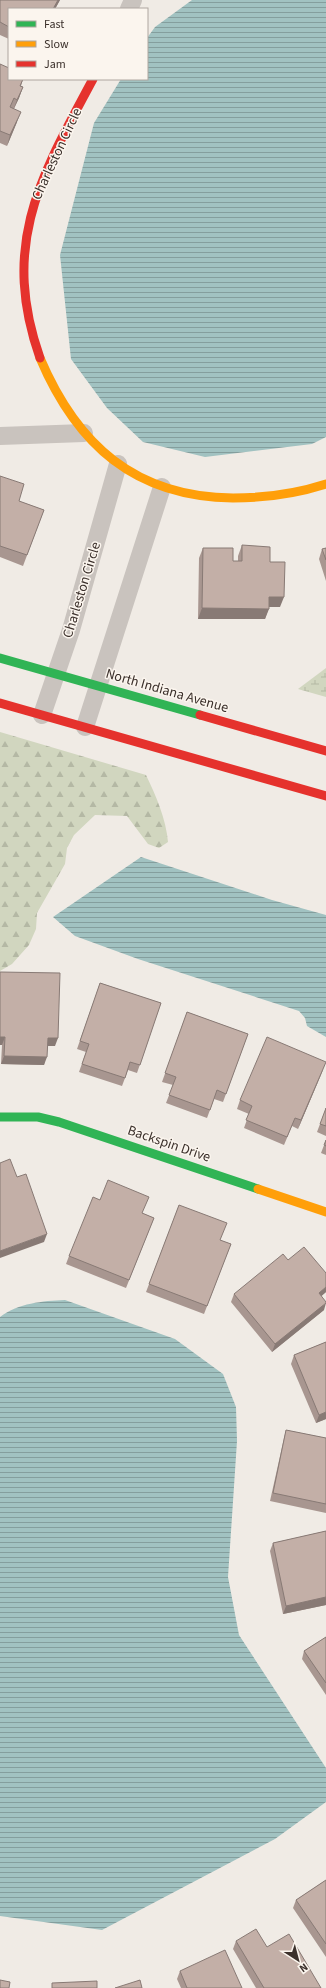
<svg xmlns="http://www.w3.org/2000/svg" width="326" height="1988" font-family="'Source Sans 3',sans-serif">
<defs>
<pattern id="forest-firs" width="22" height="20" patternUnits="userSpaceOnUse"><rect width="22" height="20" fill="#d1d6bf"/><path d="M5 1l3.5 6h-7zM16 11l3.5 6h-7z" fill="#b4b8a4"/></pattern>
<pattern id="wetland-marsh" width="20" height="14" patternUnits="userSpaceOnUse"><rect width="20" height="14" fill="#d1d6bf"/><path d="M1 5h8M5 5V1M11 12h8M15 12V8" fill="none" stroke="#b4b8a4"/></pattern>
<pattern id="water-rules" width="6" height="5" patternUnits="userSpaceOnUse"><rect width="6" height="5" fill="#a1c2c1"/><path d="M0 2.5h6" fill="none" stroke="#849e9d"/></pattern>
</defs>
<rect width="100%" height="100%" fill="#f0ebe5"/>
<!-- forest -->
<path fill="url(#forest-firs)" d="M0,732l146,43c10,21 20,44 22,67l-9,6 -11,-4 -21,-28 -32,-1 -21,20 -7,13 -2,16 -28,49 -1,16 -7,16 -17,19 -12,7z"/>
<!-- wetland -->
<path fill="url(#wetland-marsh)" d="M326,668v29l-28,-8z"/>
<!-- water -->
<path fill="url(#water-rules)" d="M192,0h134v437l-14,7 -107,13 -62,-15 -36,-34 -36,-49 -11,-104 34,-132 27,-44h26v-41l8,-11z
M141,857l131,43 54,15v122l-19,-11 -2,-8 -6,-7 -161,-52 -63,-23 -22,-19z
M65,1300l110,39 48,35 13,33 1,34 -9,136 11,58 87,133v34l-51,37 -173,91 -102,-14v-599c19,-14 42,-16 65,-17z"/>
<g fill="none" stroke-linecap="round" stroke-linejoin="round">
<!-- street -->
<path stroke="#c9c3be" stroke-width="18" d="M129,9l4,-9
M0,436l84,-3
M42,715l29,-85 47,-166
M85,727l77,-240"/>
<!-- fast -->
<path stroke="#30b455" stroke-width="9" d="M0,658l200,57
M0,1117h38l21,5 199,67"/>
<!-- slow -->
<path stroke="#ff9f0a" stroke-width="9" d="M40,358c37,87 95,139 193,140 32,0 62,-4 93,-14
M258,1189l68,23"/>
<!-- jam -->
<path stroke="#e5322d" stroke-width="9" d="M40,358c-40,-114 1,-182 53,-279
M0,703l326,93
M200,715l126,36"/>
</g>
<!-- wall -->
<path fill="#a89690" d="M0,0h60l-5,9h-46v30l-9,-4z
M0,64l9,15h14l-2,7 2,1 -4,11 -5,11 3,13 -10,24 -7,-3z
M0,476l19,25 25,9 -21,56 -23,-9z
M242,545l28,17 10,45h-11l-4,12h-67l1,-61 4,-10 30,13h5v-5z
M326,548v33l-7,-22 3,-10z
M0,972l55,74h-7l-4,19 -43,-1 1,-19z
M100,983l61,20 -24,70 -9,-3 -6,16 -43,-14 7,-20 -9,-3z
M187,1012l61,22 -25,68 -9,-3 -7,19 -41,-15 7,-18 -11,-3z
M323,1070l-25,59 -6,-3 -8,19 -40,-17 5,-14 -12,-5 3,-9z
M326,1108v28l-9,-4z
M326,1140v15l-5,-2z
M100,1200l42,13 12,5 -28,70 -60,-24 3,-8z
M179,1205l41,35 11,4 -27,70 -58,-22z
M288,1260l38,32 -5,4 3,14 -52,42 -41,-50 3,-8z
M326,1342v77l-10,4 -25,-59 3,-9z
M286,1430l40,8v75l-56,-12 14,-63z
M326,1531v74l-43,9 -13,-63 3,-8z
M326,1637v58l-24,-36 2,-8z
M326,1880v77l-33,-49 3,-8z
M236,1941l31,6 54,41h-65l-23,-39z
M180,1971l62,17h-61l-4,-9z"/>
<!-- shaded-wall -->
<path fill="#887a75" d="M58,0h2l-5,9h-2z
M23,87l-4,11 -6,12 4,-10z
M21,112l-4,10 -10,24 3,-11z
M269,597h15l-4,10h-15z
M202,608l67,1 -4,10h-67z
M0,1037h5l-3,8h-2z
M48,1038h10l-3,8h-10z
M4,1056l43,1 -3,8 -43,-1z
M326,1063l-3,7 -25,59 3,-9z
M47,1234l-3,8 -44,16v-7z
M326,1287v5l-10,9 3,-8z
M326,1303l-2,7 -52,42 3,-8z
M326,1412v7l-10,4 3,-8z
M326,1597v8l-43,9 3,-8z"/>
<!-- building -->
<path fill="#c3afa7" stroke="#887a75" d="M0,0h58l-5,9h-44v18l-9,-5z
M0,64l9,4v11h14l-3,7 3,1 -6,13 -3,-2 -4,9 11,5 -11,23 -10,-4z
M0,476l24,8 -5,17 25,9 -17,45 -27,-9z
M242,545l28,2v15h15l-1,35h-15v12l-67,-1 1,-60h30v13h9z
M326,548v12l-4,-11z
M0,972l60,1 -2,65h-10l-1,19 -43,-1 1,-19h-5z
M100,983l61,20 -21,62 -10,-3 -5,16 -43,-14 7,-20 -9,-3z
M187,1012l61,22 -22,60 -9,-4 -7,20 -41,-15 7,-18 -11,-4z
M267,1037l59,25 -25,58 -6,-2 -8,19 -41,-17 6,-14 -12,-6z
M326,1108v18l-6,-2z
M326,1140v6l-2,-1z
M10,1159l7,18 9,-3 21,60 -47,17v-88z
M108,1180l41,17 -7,16 12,5 -25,62 -60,-24 24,-59 7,3z
M179,1205l48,18 -7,17 11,4 -24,62 -58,-22z
M304,1247l22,26v14l-7,6 7,9v1l-51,41 -41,-50 49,-40 5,6z
M326,1342v70l-7,3 -25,-60z
M286,1430l40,8v66l-53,-11z
M326,1531v66l-40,9 -13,-63z
M326,1637v46l-22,-32z
M326,1880v64l-30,-44z
M256,1929l11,18 22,-13 32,54h-57l-28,-47z
M225,1950l17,38h-55l-7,-17z
M0,1980l10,2 -1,6h-9z
M140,1980l2,8h-27z
M97,1981v7h-45v-5z"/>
<g text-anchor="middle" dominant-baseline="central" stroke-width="3" stroke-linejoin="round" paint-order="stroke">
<!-- street labels -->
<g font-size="14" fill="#3b302b" stroke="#fbf5ee">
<text transform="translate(57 154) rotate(-65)">Charleston Circle</text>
<text transform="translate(82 590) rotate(-73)">Charleston Circle</text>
<text transform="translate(167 691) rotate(16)">North Indiana Avenue</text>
<text transform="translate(169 1144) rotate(19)">Backspin Drive</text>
</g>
</g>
<!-- legend -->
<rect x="8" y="8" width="140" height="72" fill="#fbf5ee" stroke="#aea6a0"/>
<rect x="16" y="21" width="20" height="6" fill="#30b455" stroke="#aea6a0"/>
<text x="44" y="28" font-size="12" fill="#3b302b">Fast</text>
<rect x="16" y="41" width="20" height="6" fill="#ff9f0a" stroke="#aea6a0"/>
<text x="44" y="48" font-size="12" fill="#3b302b">Slow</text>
<rect x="16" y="61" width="20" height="6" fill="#e5322d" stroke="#aea6a0"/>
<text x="44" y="68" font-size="12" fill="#3b302b">Jam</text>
<!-- north arrow -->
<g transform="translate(298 1960) rotate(144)" stroke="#fbf5ee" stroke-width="3" paint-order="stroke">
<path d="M0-3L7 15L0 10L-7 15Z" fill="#3b302b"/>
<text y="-6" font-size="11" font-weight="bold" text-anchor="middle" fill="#3b302b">N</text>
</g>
</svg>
